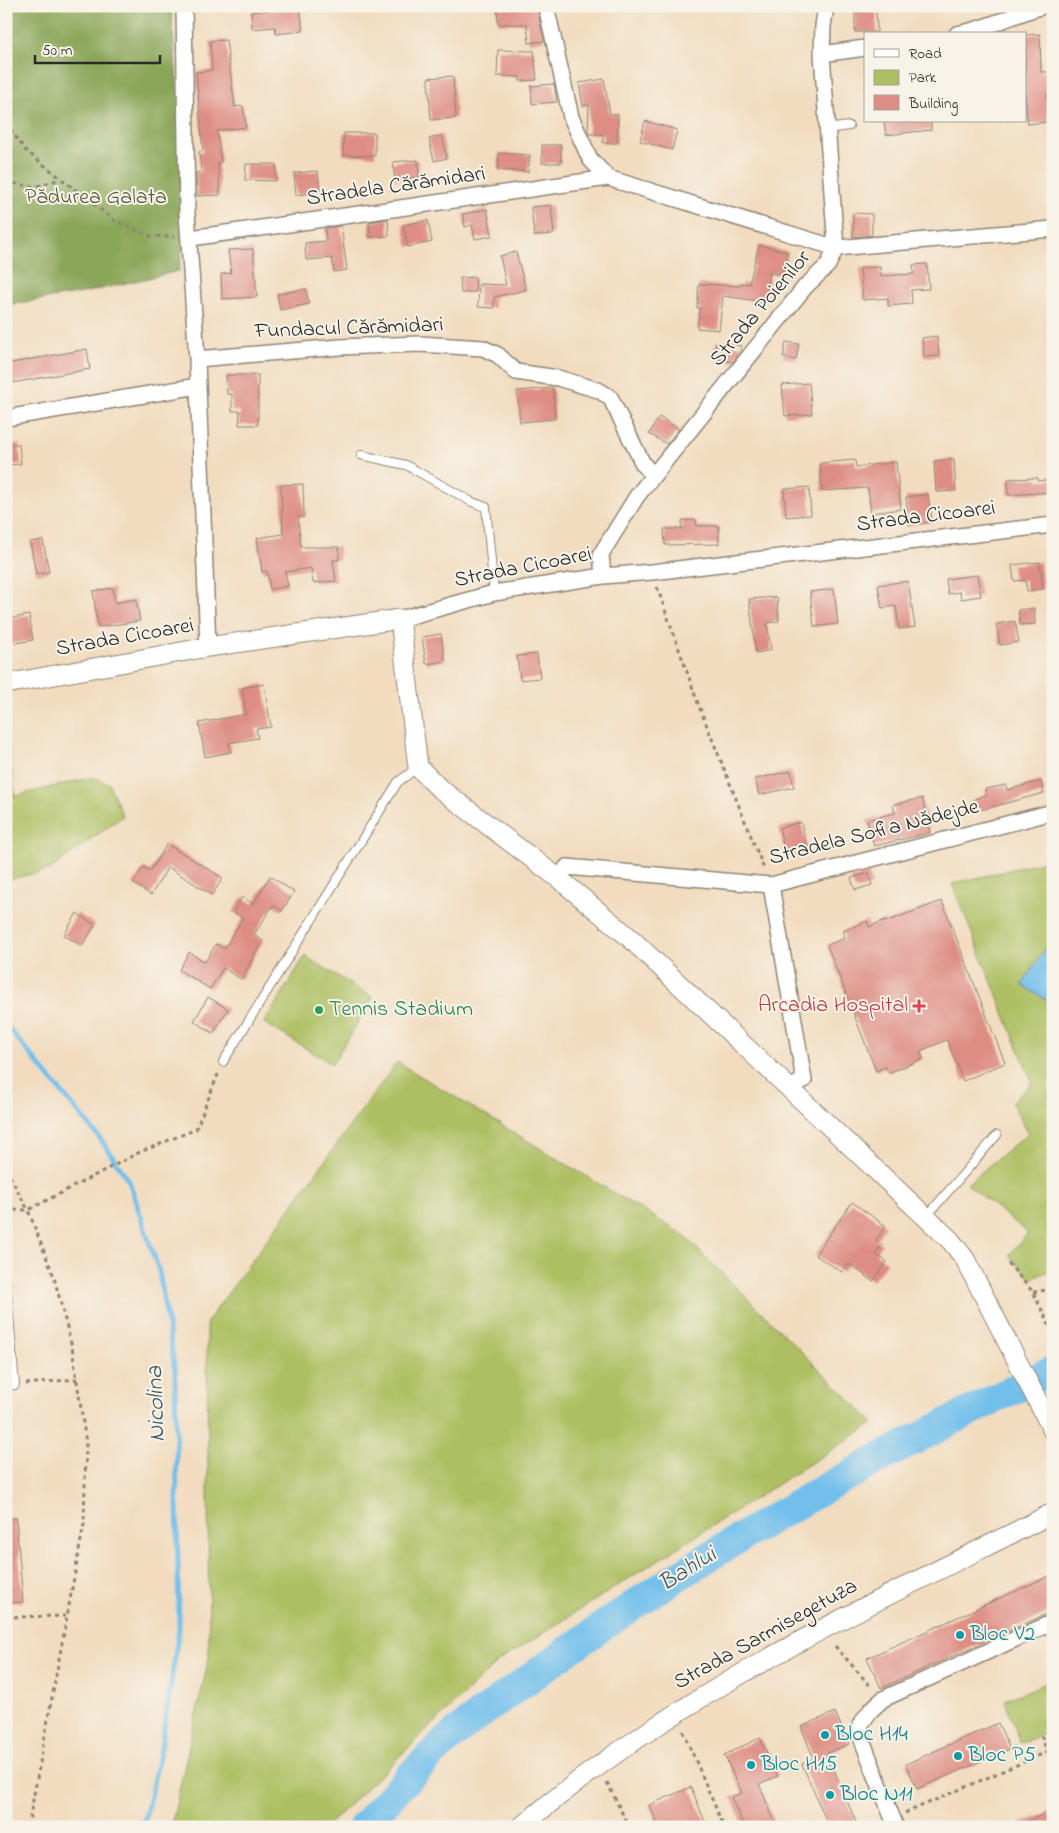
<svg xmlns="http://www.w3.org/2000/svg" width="1059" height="1833" font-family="'Indie Flower',sans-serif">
<rect width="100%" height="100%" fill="#f7f3e8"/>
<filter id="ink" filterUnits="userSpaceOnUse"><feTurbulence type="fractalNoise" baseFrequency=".02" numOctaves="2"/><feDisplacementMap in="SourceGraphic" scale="10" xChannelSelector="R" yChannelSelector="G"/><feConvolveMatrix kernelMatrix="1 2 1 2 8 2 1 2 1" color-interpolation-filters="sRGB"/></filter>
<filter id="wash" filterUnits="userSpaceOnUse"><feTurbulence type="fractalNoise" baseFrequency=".0096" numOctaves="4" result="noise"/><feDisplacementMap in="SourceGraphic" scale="20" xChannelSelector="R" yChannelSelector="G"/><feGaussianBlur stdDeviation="1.12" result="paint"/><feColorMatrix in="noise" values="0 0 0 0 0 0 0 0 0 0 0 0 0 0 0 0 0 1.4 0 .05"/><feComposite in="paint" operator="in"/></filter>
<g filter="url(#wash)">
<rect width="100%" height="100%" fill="#f2dcbf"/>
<!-- green -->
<path fill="#adbf62" stroke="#6c7546" d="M6,724l9,72 78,-19 16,7 14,32 -74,54 -38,9 -5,4z
M1053,859v410l-22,10 -22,-24 19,-22 -61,-49 61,-51 -16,-30 20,-21 -80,-198z
M305,956l68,42 -41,66 -68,-41z
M397,1062l285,172 192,189 -375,238 -173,166h-155l38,-170 -2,-335z
M1046,1683l7,16v32l-33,12 -15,-43z"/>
<!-- forest -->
<path fill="#8aa658" stroke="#5a6842" d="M6,6h165l16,207 -8,58 -96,22 -77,12z"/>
<!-- water -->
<path fill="#72bfec" stroke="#4e758c" d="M1053,937v67l-31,-19z"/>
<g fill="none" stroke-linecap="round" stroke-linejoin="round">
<!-- stream -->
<path stroke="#72bfec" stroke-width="5" d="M6,1025l96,116 27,40 30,90 16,99 4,259 -18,119 -18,79"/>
<!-- river -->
<path stroke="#72bfec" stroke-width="30" d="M363,1827c29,-33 61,-67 94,-95 34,-27 70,-52 105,-77 153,-111 321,-202 491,-285"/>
</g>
<g id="blocks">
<!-- building -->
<path fill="#de8d84" d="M497,6h40l7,35 -15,2 -2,-19h-29z
M300,8l3,23 -27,3 -1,-7 -23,2 -1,-17z
M855,9h21l1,23h-22z
M1040,34l1,38h9v22h-3l2,28 -21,2 -3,-30v-59z
M226,40l9,67 8,-1 3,21 -29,4 4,31 -3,1 2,32 -23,1 -1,-23 5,-1 -2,-20 4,-1 -7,-79 16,-2 -2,-29z
M498,50l36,1 3,29 -17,1v-4l-23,-1z
M453,76l3,42 -25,2 -3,-42z
M604,79l6,35h8l-1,29h-14v-9h-14l-1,-2 1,-27 -6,1 -4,-23z
M554,84l3,18 -25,2 -1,-18z
M645,121l32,9 -5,20 -32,-9z
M884,121h47v9l-45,5z
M344,133h31v23l-32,-1z
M442,135l5,23 -13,3 -5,-22z
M542,145h19v18h-19z
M499,153l31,2 -2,17 -30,-2z
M418,160l1,17 -24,3 -2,-18z
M246,164h30v17l-31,-1z
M318,171l2,21 -24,3 -2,-22z
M551,205l3,29 -20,2 -3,-29z
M487,209l5,27 -17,3 -3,-14 -7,2 -2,-13z
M853,213l19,1v21l-19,2z
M388,219l1,17 -19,1 -1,-15z
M428,220l4,22 -24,5 -5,-22z
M341,226l6,44 -13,2 -2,-14 -26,2 -1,-17 21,-2 -1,-13z
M759,245l29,7 -6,23 -12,-2 -5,29 -42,-6 -4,34 -22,-2 3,-20h-3l2,-24 42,2v-3l8,1z
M253,249l4,48 -35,2 -1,-25 10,-1 -3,-23z
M516,252l10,38 -32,7v11l-16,-1 1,-23 27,1 -6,-29z
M927,264l2,25 -18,1 1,14 -24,2v-8l-25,2 -3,-32 20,-1 1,9 33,-2 -1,-9z
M475,277l1,15 -15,1 -1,-15z
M306,289l3,15 -29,6 -3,-16z
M937,336l2,20 -15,1 -2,-19z
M716,342l26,4 -2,6 -7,10 -20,-4z
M786,342l13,2 -3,16 -13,-3z
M87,349l3,20 -84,15v-20z
M226,375h32v50h-19l1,-14h-8v-17h-5z
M809,383l3,31 -27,2 -3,-31z
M553,388l2,31 -35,3 -3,-31z
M659,417l20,12 -12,15 -18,-10z
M19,444l2,20 -15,1v-20z
M954,459l2,32 -20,1 -2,-31z
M855,460l1,7 40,-5 5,47 -30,4 -3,-25 -46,3 -2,-28z
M1038,478v3l15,-2v13l-45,3v-16z
M303,484l1,33h-6l3,30h38v13h-6l3,21 -23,2 -2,-15 -26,4 3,14 -18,3 -3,-18 -5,1 -5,-34 26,-4 -2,-49z
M809,487l2,28 -25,2 -2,-28z
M928,494l4,28 -23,3 -3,-28z
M682,520h14l1,6h22v18l-54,1 -1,-16h18z
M43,540l6,32 -13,2 -6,-32z
M1040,562l3,27 -16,2 -2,-11 -11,1 -2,-16z
M977,575l4,21 -20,3 -1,-7 -12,2 -2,-15z
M908,581l7,46 -16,2 -3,-23 -14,2 -4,-23z
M113,588l2,15 21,-4 4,22 -42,6 -5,-36z
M834,589l4,35 -24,3 -4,-35z
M777,597l2,24 -12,2 4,27 -15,3 -7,-54z
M1034,608l1,16 -15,1 -2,-15z
M29,615l4,25 -22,4 -4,-25z
M1015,621l4,21 -19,3 -4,-21z
M441,634l4,27 -19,3 -4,-27z
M537,654l3,24 -20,2 -3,-24z
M264,684l7,43 -15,2 2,9 -29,5 2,9 -26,5 -6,-34 47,-9 -4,-26z
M791,771l3,16 -35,8 -4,-16z
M1041,781l3,12 -67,18 -3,-12 12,-4 -1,-6 21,-4 1,5z
M922,798l8,35 -56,13 -7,-26 28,-7 -2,-8z
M801,822l7,29 -22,6 -7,-29z
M167,844l56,34 -11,17 -44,-28 -17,28 -18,-12 11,-16 6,4z
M869,873l3,12 -17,5 -4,-12z
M270,876l24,16 -12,19 -9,-6 -19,30 9,6 -22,38 -18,-11 -13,21 -31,-19 10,-18 16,10 11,-18 8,5 19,-31 -10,-6 9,-15 11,7z
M942,901l63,162 -42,18 -16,-41 -27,11 3,8 -35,14 -2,-6 -10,4 -49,-126 18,-7 -2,-7 24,-10 2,6 16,-7v2z
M77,913l18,12 -13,21 -18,-11z
M208,997l20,12 -15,24 -19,-12z
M852,1202l34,24 -10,14 6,4 -6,10 11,8 -14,19 -24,-17 -7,8 -27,-17z
M6,1518h10l7,84 -17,1z
M1049,1576l4,9v26l-172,77 -14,-30z
M835,1712l14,32 -22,9 31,74h-29l-27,-63 12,-5 -13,-32z
M998,1723l12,26 -93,40 -11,-25z
M760,1738l18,38 -19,8 18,43h-33l-13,-30 11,-4 -18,-38z
M691,1787l16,40h-48l-10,-22z
M1053,1810v17h-40z"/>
</g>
</g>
<g filter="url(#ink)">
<use href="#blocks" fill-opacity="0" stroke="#8e8475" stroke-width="1"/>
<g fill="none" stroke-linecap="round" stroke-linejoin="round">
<!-- service casing -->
<g stroke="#8e8475" stroke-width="10">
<path id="service" d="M826,129l23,-3
M361,455l45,10 66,37 14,5 8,86
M223,1062l175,-280 20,-15
M926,1217l71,-82
M6,1281l9,104 -9,1"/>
</g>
<!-- minor casing -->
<g stroke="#8e8475" stroke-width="18">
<path id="minor" d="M184,6l3,207 10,146 11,288
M546,6l25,111 19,42 18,19
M957,34c30,-5 57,-20 86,-28
M822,54l43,-6
M191,238l417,-60 228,70 217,-19
M197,359l143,-12 80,-3 63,4 15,7 18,17 42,6 40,12 12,7 33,67 10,11
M6,418l192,-32
M603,576l-2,-22 36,-58 168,-209 23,-22 8,-17 -14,-194 1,-28 3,-20
M400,619l94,-26 109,-17 49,-4 401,-47
M558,878l9,-11 204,18 282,-73
M771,885l33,195 -14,8
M896,1827l-34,-87 -2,-15 11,-15 12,-11 170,-77"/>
</g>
<!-- tertiary casing -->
<g stroke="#8e8475" stroke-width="21">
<path id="tertiary" d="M6,684l202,-37 192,-28 18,148 21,21 119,90 72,60 321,303 14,18 88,172
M521,1827c158,-136 347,-221 532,-314"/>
</g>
<!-- path -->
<path stroke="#8e8475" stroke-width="3" stroke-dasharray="4 4" stroke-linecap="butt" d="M6,123l19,27 90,71 36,15 23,1
M6,182l29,5 25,-8
M657,587l42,119 65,163
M6,1169l22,41 26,67 18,70 14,96 -2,81 -56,303
M6,1210h22l110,-57 58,-24 23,-57
M1008,1263l25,29 20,41
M1033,1292l20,-3
M26,1384l51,-5
M6,1617l61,-1
M835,1646l37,42
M683,1731l41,96
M607,1782l22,45
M905,1813l142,-61 -6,-17"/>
<!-- service -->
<use href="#service" stroke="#fff" stroke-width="8"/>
<!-- minor -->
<use href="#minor" stroke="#fff" stroke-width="15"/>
<!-- tertiary -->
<use href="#tertiary" stroke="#fff" stroke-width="19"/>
</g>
</g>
<!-- markers -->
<path fill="#e0444e" stroke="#f7f3e8" stroke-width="2" d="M916.5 998.5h5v5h5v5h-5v5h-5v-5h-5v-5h5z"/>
<circle fill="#2e9e5b" stroke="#f7f3e8" stroke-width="2" cx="319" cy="1010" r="5"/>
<g fill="#0f9aa8" stroke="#f7f3e8" stroke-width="2">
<circle cx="960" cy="1635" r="5"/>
<circle cx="825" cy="1735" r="5"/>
<circle cx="958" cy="1756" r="5"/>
<circle cx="751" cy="1765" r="5"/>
<circle cx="830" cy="1795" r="5"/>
</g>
<g text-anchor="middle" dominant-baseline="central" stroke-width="4" stroke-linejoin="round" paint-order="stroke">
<!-- street labels -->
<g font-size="22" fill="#2b2b2b" stroke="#f7f3e8">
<text transform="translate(396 187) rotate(-8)">Stradela Cărămidari</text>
<text transform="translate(761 309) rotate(-50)">Strada Poienilor</text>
<text transform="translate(349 329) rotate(-2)">Fundacul Cărămidari</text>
<text transform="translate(926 517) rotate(-7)">Strada Cicoarei</text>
<text transform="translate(523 568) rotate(-11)">Strada Cicoarei</text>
<text transform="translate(125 638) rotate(-10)">Strada Cicoarei</text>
<text transform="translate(874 833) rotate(-14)">Stradela Sofia Nădejde</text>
<text transform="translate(766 1635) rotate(-29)">Strada Sarmisegetuza</text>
</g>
<!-- park labels -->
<g font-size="22" fill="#52573c" stroke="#f7f3e8">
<text x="96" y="198">Pădurea Galata</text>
</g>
<!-- health labels -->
<g font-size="22" fill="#be3a42" stroke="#f7f3e8" text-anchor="end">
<text x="908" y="1006">Arcadia Hospital</text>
</g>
<!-- leisure labels -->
<g font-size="22" fill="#27864d" stroke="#f7f3e8" text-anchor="start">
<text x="329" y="1010">Tennis Stadium</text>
</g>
<!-- culture labels -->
<g font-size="22" fill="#0d838f" stroke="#f7f3e8" text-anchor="start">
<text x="970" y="1635">Bloc V2</text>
<text x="835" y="1735">Bloc H14</text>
<text x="968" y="1756">Bloc P5</text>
<text x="761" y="1765">Bloc H15</text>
<text x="840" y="1795">Bloc N11</text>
</g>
<!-- water labels -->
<g font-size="24" font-style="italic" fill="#405765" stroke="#f7f3e8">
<text transform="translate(157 1404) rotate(-92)">Nicolina</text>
<text transform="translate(688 1570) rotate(-32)">Bahlui</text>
</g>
</g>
<!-- margin -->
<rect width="1059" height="1833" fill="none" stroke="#f7f3e8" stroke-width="25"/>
<!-- legend -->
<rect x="864" y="32" width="162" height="90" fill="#f7f3e8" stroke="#a5a39c"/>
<rect x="874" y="49" width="25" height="8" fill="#ffffff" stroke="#a5a39c"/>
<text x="909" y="58" font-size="15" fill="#2b2b2b">Road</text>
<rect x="874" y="70" width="25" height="15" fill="#adbf62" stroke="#a5a39c"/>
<text x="909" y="82" font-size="15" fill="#2b2b2b">Park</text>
<rect x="874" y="95" width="25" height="15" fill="#de8d84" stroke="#a5a39c"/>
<text x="909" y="108" font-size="15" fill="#2b2b2b">Building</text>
<!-- scale -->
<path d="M35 55v8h125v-8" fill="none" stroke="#2b2b2b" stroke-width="2.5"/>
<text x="42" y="55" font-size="15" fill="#2b2b2b" stroke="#f7f3e8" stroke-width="4" paint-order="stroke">50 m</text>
</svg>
